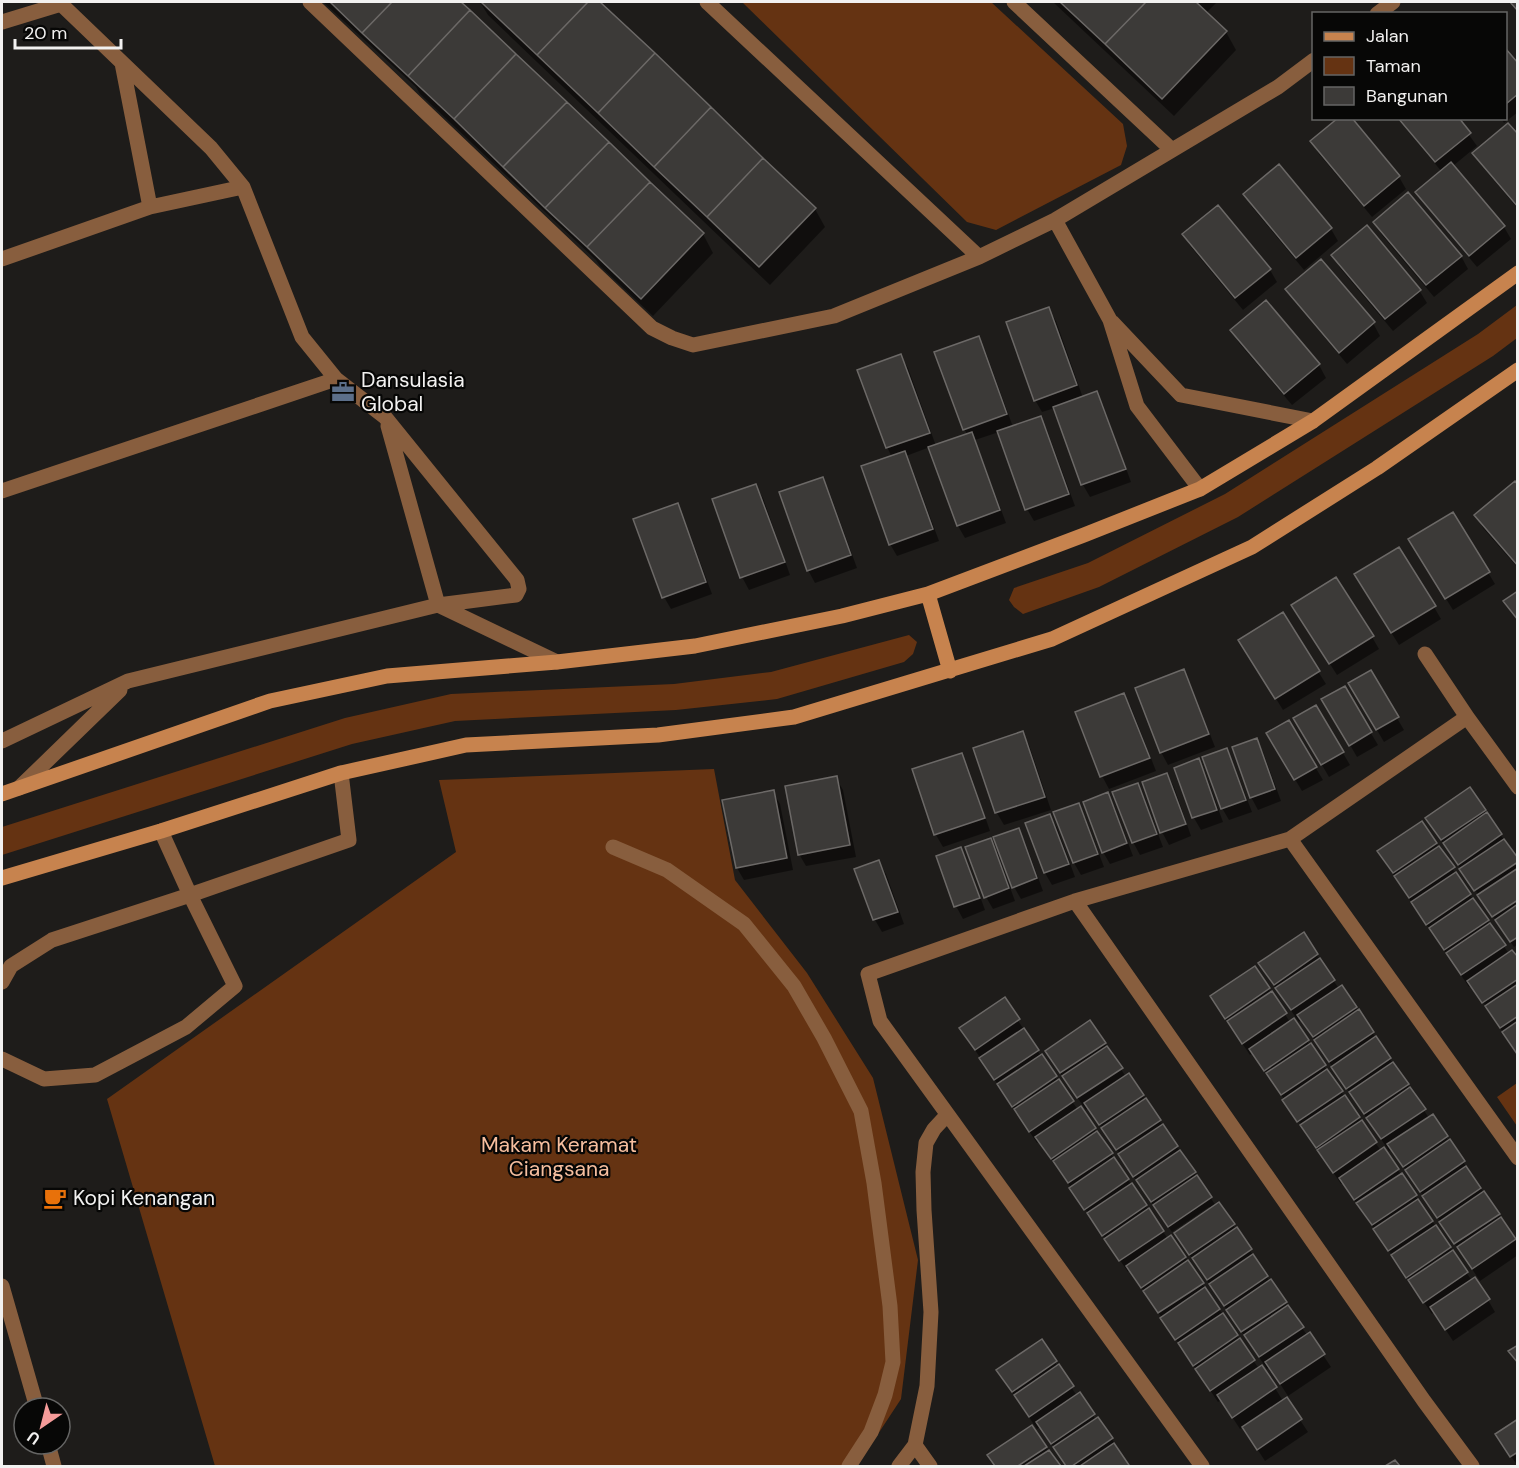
<svg xmlns="http://www.w3.org/2000/svg" width="1519" height="1468" font-family="'DM Sans',sans-serif">
<rect width="100%" height="100%" fill="#1e1c1a"/>
<!-- green -->
<path fill="#653312" d="M742,2h249l132,122 4,22 -6,19 -125,65 -29,-8z
M1517,305v33l-24,18 -255,161 -139,70 -76,27 -9,-7 -5,-7 5,-12 74,-25 137,-69 253,-160z
M909,635l8,7 -4,12 -9,8 -127,37 -101,11 -221,11 -103,23 -350,111v-28l343,-109 106,-24 223,-10 97,-12z
M714,769l21,111 72,93 66,105 45,182 -17,139 -44,67h-642l-108,-367 349,-247 -17,-72z
M1517,1083v43l-20,-29z"/>
<!-- shadow -->
<path fill="#0007" d="M323,2h136l244,232 10,19 -60,63 -53,-50 -4,-6 -176,-166 -4,-7z
M480,2h118l217,207 10,18 -55,58 -282,-270z
M1053,2h164l-11,11 20,19 10,18 -62,66z
M1506,51l12,15v46l-14,11 -3,-5h5z
M1397,118h60l20,28 -24,20 51,61 7,12 -34,28 -53,-63 -7,-12 25,-20z
M1518,137v72l-37,-44 -7,-12z
M1312,142l87,35 7,12 -34,28 -53,-63z
M1278,166l53,63 7,12 -34,29 -52,-63 -7,-13z
M1374,222l87,34 7,13 -34,28 -52,-62z
M1183,235l87,35 7,12 -34,28 -52,-63z
M1333,255l86,35 8,13 -34,28 -53,-63z
M1287,289l86,34 7,13 -33,28 -53,-63z
M1266,302l53,63 7,13 -34,27 -53,-62 -7,-12z
M1048,308l8,13 27,77 13,-5 7,12 28,77 -41,15 -7,-12 -28,-77 -13,4 -7,-12z
M978,338l7,12 28,77 27,-10 7,13 28,76 -41,15 -7,-12 -28,-77 -24,8 31,83 -41,15 -7,-12 -28,-79 -24,9 5,9 28,76 -42,15 -7,-12 2,-87 -5,-10 14,-91 7,12 28,78 32,-11 -4,-6z
M822,478l7,13 28,77 -42,15 -7,-13z
M756,486l7,12 27,77 -41,15 -7,-13z
M1518,487v81l-35,-40 -7,-13z
M677,505l7,13 28,76 -41,15 -7,-12z
M1453,514l42,70 -42,26 -36,-58z
M1363,587l71,20 7,12 -42,26z
M1282,614l44,70 -43,26 -36,-58z
M1300,617l72,20 7,12 -42,26z
M1183,671l7,12 25,64 -47,18 -7,-13z
M1370,672l34,58 -20,12 -34,-58z
M1344,688l34,57 -21,12 -33,-57z
M1124,695l7,12 25,64 -47,18 -7,-13 -25,-63z
M1316,707l34,58 -21,12 -34,-58z
M1288,722l35,58 -21,11 -34,-57z
M1022,733l7,12 22,65 -47,15 -7,-12 -23,-64z
M1256,739l7,13 18,49 -23,9 -7,-13z
M1226,750l7,13 19,49 -23,8 -7,-12z
M961,754l7,13 22,64 -47,16 -7,-12 -22,-65z
M1198,760l7,13 18,49 -22,8 -7,-12 -18,-49z
M1167,774l7,13 17,49 -22,9 -7,-13z
M836,778l7,12 13,67 -50,9 -7,-12z
M1137,785l7,12 19,50 -23,8 -7,-13z
M1470,789l48,72v83l-4,3 -79,-116z
M773,792l7,12 13,66 -49,10 -7,-12z
M1107,794l7,12 19,50 -23,8 -7,-12z
M1078,805l7,12 19,50 -23,8 -7,-12z
M1050,815l7,13 18,49 -23,8 -7,-12 -18,-49z
M1422,823l87,131 9,6v95l-46,-70 -3,2 -49,-72 -34,-51z
M1018,830l7,12 18,49 -22,8 -7,-12z
M990,840l7,12 18,49 -22,8 -7,-12z
M960,849l7,12 18,49 -22,9 -7,-13 -18,-49z
M879,862l7,12 18,50 -22,8 -7,-12 -19,-50z
M1303,934l36,55 3,-2 87,131 20,23 69,103v11l-38,26 -88,-132 -3,2 -88,-131 -2,2 -32,-46z
M1255,968l35,54 3,-2 88,131 3,-2 88,132 16,19 7,12 -42,29 -19,-29 -2,2 -89,-131 -2,1 -88,-131 -3,2 -31,-46z
M1004,999l37,57 37,54 16,19 74,110 3,-2 88,132 16,19 8,13 3,-2 22,33 -43,29 -22,-34 -3,2 -19,-29 -3,2 -88,-132 -2,2 -69,-102 -19,-29 -3,2 -68,-102z
M1104,1043l22,34 3,-2 87,131 20,23 34,53 37,53 2,-1 22,33 -43,29 -19,-29 -2,2 -84,-124 28,-36 -2,-2 -37,25 -45,-65 -7,-13 -31,-47 -3,3 -32,-46z
M1041,1341l36,55 35,43 16,27h-61l-27,-39 -3,2 -31,-46z
M1518,1421v45l-14,-19z
M1031,1427l28,39h-64l-6,-10z"/>
<!-- building -->
<path fill="#3c3a38" stroke="#6c6967" stroke-width="1.5" d="M330,2h62l-30,31z
M392,2h69l9,8 -62,66 -46,-43z
M481,2h107l-51,53z
M588,2h12l55,51 -57,60 -61,-58z
M1060,2h86l-41,42z
M1146,2h50l31,29 -65,68 -57,-55z
M1510,2h8v9z
M470,10l46,44 -62,65 -46,-43z
M1506,49l12,14v31l-12,10z
M655,53l56,54 -57,60 -56,-54z
M516,54l51,48 -64,65 -49,-48z
M567,102l42,40 -64,66 -42,-41z
M711,107l52,51 -56,59 -53,-50z
M1338,118h14l48,58 -36,30 -54,-65z
M1398,118h61l12,15 -36,29z
M1508,123l10,11v73l-46,-54z
M609,142l41,40 -63,65 -42,-39z
M763,158l53,50 -57,59 -52,-50z
M1451,162l54,64 -36,30 -54,-64z
M1279,164l53,64 -36,30 -53,-64z
M650,182l54,51 -63,66 -54,-52z
M1408,192l54,64 -36,29 -53,-63z
M1218,205l53,64 -36,29 -53,-64z
M1367,225l54,65 -36,29 -54,-64z
M1321,259l54,63 -36,31 -54,-64z
M1266,300l54,64 -36,30 -54,-64z
M1049,307l28,78 -43,16 -28,-79z
M979,336l28,78 -44,16 -29,-78z
M901,354l29,79 -44,15 -29,-78z
M1097,391l29,78 -45,16 -28,-78z
M1041,416l28,78 -44,16 -28,-79z
M972,432l28,78 -43,16 -29,-79z
M905,451l28,78 -44,16 -28,-79z
M823,477l28,78 -44,16 -28,-79z
M1515,481l3,4v81l-44,-51z
M756,484l29,78 -45,16 -28,-79z
M678,503l28,79 -44,16 -29,-79z
M1453,512l37,60 -45,27 -37,-60z
M1399,547l37,59 -45,27 -37,-59z
M1336,577l38,59 -45,28 -38,-59z
M1518,591v29l-15,-19z
M1283,612l37,59 -45,28 -37,-59z
M1184,669l25,65 -49,19 -25,-65z
M1371,670l28,47 -23,13 -28,-47z
M1345,686l27,46 -23,14 -28,-47z
M1124,693l26,65 -50,19 -25,-65z
M1316,705l28,47 -23,13 -28,-47z
M1289,720l28,47 -23,13 -28,-47z
M1023,731l22,66 -50,16 -22,-65z
M1257,738l18,51 -25,9 -18,-51z
M1227,748l19,52 -25,9 -19,-52z
M962,753l23,65 -51,17 -22,-66z
M1199,758l18,52 -25,8 -18,-50z
M1167,773l19,51 -26,9 -18,-51z
M837,776l13,69 -52,10 -13,-69z
M1138,783l19,51 -25,9 -20,-51z
M1470,787l16,23 -45,30 -16,-22z
M774,790l13,68 -51,10 -14,-68z
M1108,792l19,51 -25,10 -19,-51z
M1079,803l19,51 -25,9 -20,-51z
M1487,812l15,22 -44,31 -15,-22z
M1050,814l19,50 -25,9 -19,-50z
M1422,821l15,22 -44,30 -16,-22z
M1019,828l18,50 -25,10 -19,-51z
M991,838l18,50 -25,10 -19,-51z
M1504,839l14,19v4l-44,29 -15,-22z
M1439,846l16,21 -46,31 -15,-22z
M961,847l19,51 -26,9 -18,-51z
M879,860l19,52 -25,8 -19,-51z
M1518,868v32l-26,17 -15,-22z
M1456,872l15,22 -45,31 -15,-23z
M1473,898l16,22 -45,30 -15,-22z
M1518,904v33l-8,5 -15,-22z
M1490,923l16,22 -45,30 -15,-22z
M1304,932l14,22 -44,31 -16,-22z
M1512,950l6,7v22l-36,24 -15,-22z
M1320,958l15,22 -44,30 -16,-22z
M1255,966l15,22 -45,31 -15,-23z
M1518,984v32l-18,12 -15,-22z
M1342,985l15,22 -44,30 -16,-22z
M1272,991l15,22 -45,31 -15,-23z
M1005,997l15,22 -45,31 -16,-22z
M1359,1009l15,23 -45,30 -15,-22z
M1294,1018l15,22 -45,31 -15,-22z
M1090,1020l16,23 -46,30 -15,-22z
M1518,1021v33h-1l-15,-22z
M1024,1028l15,22 -45,30 -15,-22z
M1376,1036l15,22 -45,31 -15,-22z
M1311,1043l15,22 -45,30 -15,-22z
M1107,1046l16,22 -46,30 -15,-22z
M1042,1054l15,22 -45,31 -15,-23z
M1393,1062l16,22 -45,30 -15,-22z
M1327,1069l16,22 -46,31 -15,-22z
M1129,1073l15,22 -45,30 -15,-22z
M1059,1079l15,22 -45,31 -15,-23z
M1410,1087l16,22 -45,30 -15,-21z
M1345,1095l15,22 -44,31 -16,-23z
M1146,1098l15,22 -45,30 -15,-22z
M1081,1106l15,22 -45,31 -16,-22z
M1433,1114l15,22 -45,31 -16,-23z
M1362,1120l15,22 -44,31 -16,-23z
M1163,1124l15,22 -45,31 -15,-23z
M1097,1131l16,22 -45,30 -15,-22z
M1450,1139l15,22 -45,31 -15,-22z
M1384,1147l15,22 -45,31 -15,-22z
M1180,1150l16,22 -45,30 -15,-22z
M1114,1157l15,22 -45,31 -15,-22z
M1466,1166l15,22 -44,30 -15,-22z
M1402,1173l15,22 -45,30 -16,-22z
M1197,1175l15,22 -44,30 -15,-22z
M1132,1183l15,22 -45,31 -15,-23z
M1484,1191l16,23 -46,30 -15,-22z
M1418,1199l15,22 -45,30 -15,-22z
M1219,1202l16,22 -46,31 -15,-22z
M1149,1208l15,23 -45,30 -15,-22z
M1501,1217l15,22 -44,30 -15,-22z
M1436,1225l15,22 -45,31 -15,-23z
M1237,1227l15,22 -45,31 -15,-22z
M1171,1235l15,22 -45,31 -15,-22z
M1453,1250l15,22 -45,31 -15,-23z
M1253,1254l15,22 -44,30 -15,-22z
M1188,1260l16,23 -46,30 -15,-22z
M1475,1277l15,22 -45,31 -15,-23z
M1271,1279l16,23 -46,30 -15,-22z
M1205,1287l15,22 -45,31 -15,-22z
M1288,1305l16,22 -45,30 -15,-22z
M1223,1313l15,22 -45,31 -15,-23z
M1310,1332l15,22 -45,30 -15,-22z
M1240,1338l15,22 -45,31 -15,-22z
M1042,1339l15,22 -45,31 -16,-22z
M1518,1345v18l-10,-12z
M1059,1364l15,22 -45,31 -15,-22z
M1262,1365l15,22 -45,31 -15,-23z
M1080,1392l15,22 -44,30 -15,-22z
M1287,1397l15,22 -45,31 -15,-23z
M1098,1417l15,21 -41,28h-6l-13,-19z
M1518,1419v33l-8,5 -15,-23z
M1032,1425l15,22 -29,19h-23l-8,-11z
M1114,1443l15,22 -2,1h-47z
M1049,1450l12,16h-37z
M1395,1460l5,6h-15z"/>
<g fill="none" stroke-linecap="round" stroke-linejoin="round">
<!-- lane -->
<path stroke="#885e3e" stroke-width="15" d="M2,22l59,-18
M122,63l28,144
M2,259l148,-52 93,-20
M388,426l50,179 119,57
M2,491l334,-112
M2,741l126,-60 310,-76 78,-10 3,-6 -2,-9 -132,-163 -49,-38 -34,-42 -59,-150 -32,-39 -152,-146
M19,788l101,-98
M2,982l9,-16 41,-26 138,-45 159,-55 -8,-67
M2,1059l42,20 51,-4 91,-48 49,-41 -45,-91 -29,-64
M2,1286l35,122
M48,1444l6,22"/>
<!-- street -->
<path stroke="#885e3e" stroke-width="15" d="M310,2l342,326 20,10 21,7 141,-29 145,-59 76,-37 223,-133 36,-27
M707,2l272,255
M1014,2l158,148
M1377,14l16,-12
M1055,220l55,100 27,86 63,83
M1112,322l69,73 132,26
M1425,654l42,63
M1290,839l228,319
M613,847l54,23 77,54 50,62 30,52 37,73 13,72 16,123 3,56 -8,33 -14,37 -22,34
M1075,901l349,500 48,65
M915,1445l15,21
M899,1466l16,-21 12,-59 4,-74 -7,-102 -1,-38 3,-29 8,-14 13,-14
M1202,1466l-322,-445 -12,-47 207,-73 215,-62 177,-122 51,70"/>
<!-- secondary -->
<path stroke="#c7834e" stroke-width="15" d="M928,594l22,77
M2,794l268,-93 117,-25 170,-14 138,-16 147,-30 86,-22 156,-59 116,-46 113,-68 205,-148
M2,878l159,-47 180,-58 125,-28 192,-10 136,-18 258,-78 200,-92 125,-79 141,-98"/>
</g>
<!-- icons -->
<defs>
<g id="office-bare" transform="scale(1.8)"><path d="M-6-3h4V-5.5h4V-3h4V5H-6ZM-1-4.5V-3h2v-1.5ZM-6 0V1H6V0Z" fill="#5c6f8a" stroke="#070706" stroke-width="2.5" paint-order="stroke"/></g>
<g id="cafe-bare" transform="scale(1.8)"><path d="M-5.5-4.5H6V0H3Q3 3.5 0 3.5H-2.5Q-5.5 3.5-5.5 0ZM3-3.2v2h1.7v-2ZM-6 4.5H4V6H-6Z" fill="#e8710a" stroke="#070706" stroke-width="2.5" paint-order="stroke"/></g>
</defs>
<g fill-rule="evenodd">
<use href="#office-bare" x="343" y="392"/>
<use href="#cafe-bare" x="55" y="1198"/>
</g>
<g text-anchor="middle" dominant-baseline="central" stroke-width="4.5" stroke-linejoin="round" paint-order="stroke">
<!-- poi labels -->
<g font-size="21" fill="#f2f1f0" stroke="#070706" text-anchor="start">
<text x="361" y="380">Dansulasia<tspan x="361" dy="24">Global</tspan></text>
<text x="73" y="1198">Kopi Kenangan</text>
</g>
<!-- park labels -->
<g font-size="21" fill="#f7bf9f" stroke="#070706">
<text x="559" y="1145">Makam Keramat<tspan x="559" dy="24">Ciangsana</tspan></text>
</g>
</g>
<!-- border -->
<rect width="1519" height="1468" fill="none" stroke="#f2f1f0" stroke-width="6"/>
<!-- legend -->
<rect x="1312" y="12" width="195" height="108" fill="#070706" stroke="#656564" stroke-width="1.5"/>
<rect x="1324" y="32" width="30" height="9" fill="#c7834e" stroke="#656564" stroke-width="1.5"/>
<text x="1366" y="42" font-size="18" fill="#f2f1f0">Jalan</text>
<rect x="1324" y="57" width="30" height="18" fill="#653312" stroke="#656564" stroke-width="1.5"/>
<text x="1366" y="72" font-size="18" fill="#f2f1f0">Taman</text>
<rect x="1324" y="87" width="30" height="18" fill="#3c3a38" stroke="#656564" stroke-width="1.5"/>
<text x="1366" y="102" font-size="18" fill="#f2f1f0">Bangunan</text>
<!-- north arrow -->
<g transform="translate(42 1426) rotate(215)"><circle r="28" fill="#070706" stroke="#656564" stroke-width="1.5"/>
<path d="M0-4.5L10 22L0 15L-10 22Z" fill="#f59b99"/>
<text y="-9" font-size="16" font-weight="bold" text-anchor="middle" fill="#f2f1f0">U</text>
</g>
<!-- scale -->
<path d="M15 39v9h106v-9" fill="none" stroke="#f2f1f0" stroke-width="3"/>
<text x="24" y="39" font-size="18" fill="#f2f1f0" stroke="#070706" stroke-width="4.5" paint-order="stroke">20 m</text>
</svg>
